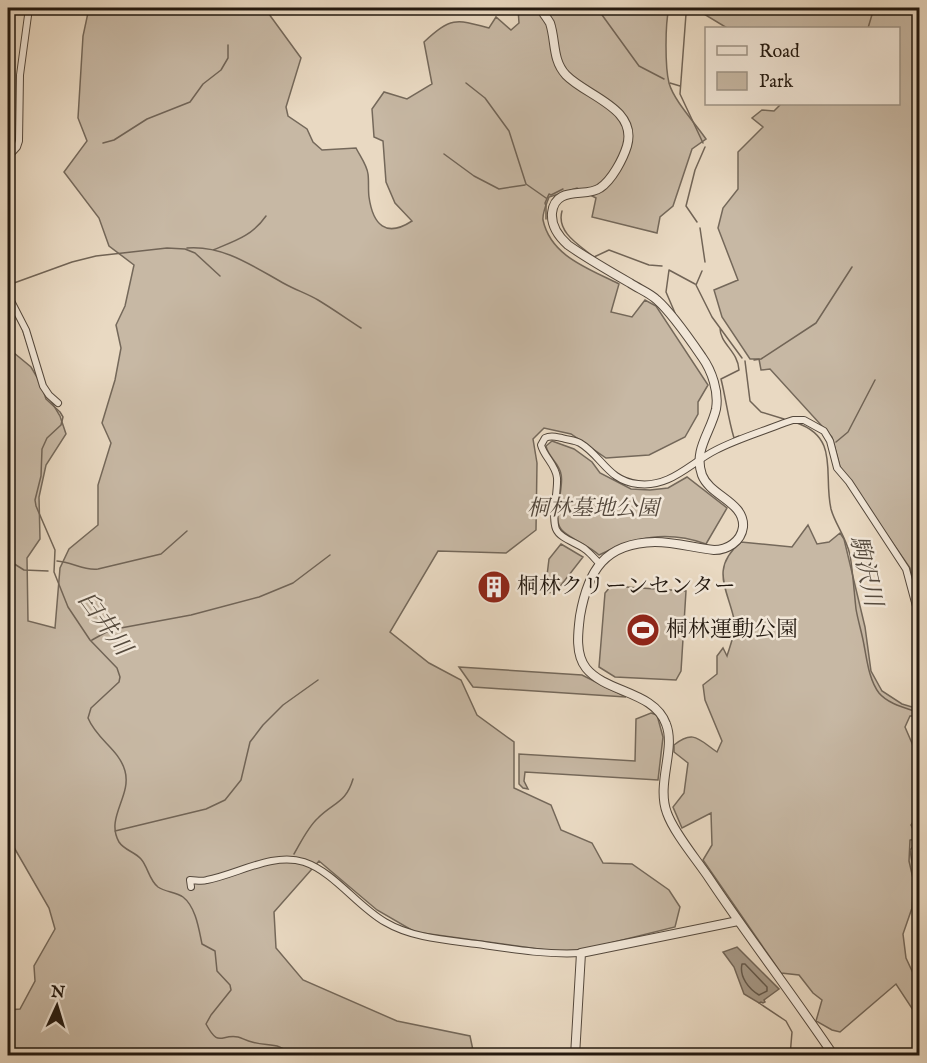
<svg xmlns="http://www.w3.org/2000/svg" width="927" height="1063" font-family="'IM FELL English','Noto Serif JP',serif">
<rect width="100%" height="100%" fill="#e9d9c2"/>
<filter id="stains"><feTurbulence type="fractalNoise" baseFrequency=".00333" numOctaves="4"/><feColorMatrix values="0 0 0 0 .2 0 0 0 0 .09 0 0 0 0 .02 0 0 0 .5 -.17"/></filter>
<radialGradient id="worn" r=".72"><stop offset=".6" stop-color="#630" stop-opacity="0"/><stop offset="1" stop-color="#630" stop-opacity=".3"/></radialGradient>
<!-- green -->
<path fill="#c7b8a4" stroke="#74685a" stroke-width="1.5" d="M89,8h177v2l35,48 -15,49 2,9 19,13 6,13 9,8 34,-2c4,8 11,17 12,26 1,7 0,15 1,23 4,28 17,41 43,24l-17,-18 -9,-21 -3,-41 -9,-4 -2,-28 12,-17 23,7 25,-15 -8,-42c27,-25 32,-23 65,-14l7,-11 15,13 8,-7 -1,-15h151c-4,16 -4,59 0,75 5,18 27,41 37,56l-14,10 -19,57 -13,11 -3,16 -65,-16 4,-19 -19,-10 -28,9c-2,6 -7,16 -6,23 8,37 47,49 76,64l-8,28 21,5 13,-17 11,6 52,79 -10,17v12l-13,23 -36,18 -43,3 -35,-24 -27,-6 -11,11 4,24 -1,67 -30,23 -68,-2 -48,81 39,31 32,17 16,35 37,27v46l37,17 10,25 31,13 11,20 29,1 37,26 11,17 -5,20 -93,23 -29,1 -138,-19 -38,-22 -58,-49 -45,51 2,36 27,32 94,41 73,15 4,19h-466v-45l12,-1 15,-28 -1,-15 21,-37 -6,-21 -41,-71v-489l23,19 29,49 6,18 -20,31 -7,32 1,42 -13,19 1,63 27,7 5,-60 9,-19 29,-24v-40l13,-42 -9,-20 13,-43 6,-32 -5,-23 9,-19 9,-41 -25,-19 -10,-28 -35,-46 23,-31 -9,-23 5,-82z
M694,8h225v603l-9,-43 -70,-101 -8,-30 -62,-68 -9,1 -2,-11h-9l-28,-42 -8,-27 24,-10 -20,-52 5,-20 15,-19v-37l25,-25 -11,-9 10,-8 12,1 7,-7h117v-76h-171z
M552,441l22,8 18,13 8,11 31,16 19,1 18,-2 19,-11 40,31 -21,36c-40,-14 -71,-7 -107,11 -11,-10 -24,-14 -35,-23 -15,-11 1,-42 -3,-58 -2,-11 -13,-17 -15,-28z
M808,525l9,19 12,-2 11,-9 4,6 21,88 6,44 11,20 20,13 17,5v7h-9l-5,11 13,30 -3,14 4,19 1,22 -9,13c5,10 7,17 -1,25l4,24 -2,34 -9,26 3,24 13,28v33l-23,-35 -56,48 -8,-2 -16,-9 6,-21 -9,-7 -14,-18 -18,-2 -78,-113 9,-15 -1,-32 -29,15 -9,-21 11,-14 4,-30 -14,-11v-7c20,-16 25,-5 43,7l5,-11 -17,-41 -2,-15 14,-11v-18l6,-8 4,8c3,-10 10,-27 7,-37 -7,-31 -24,-51 7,-77l51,5z
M561,544l22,13 -28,36 -10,-1 4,-33z
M611,586l75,5 -5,80 -5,9 -61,-3 -16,-10 6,-74z
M459,667l123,8 44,22 -153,-10z
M651,713l6,2 6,22 -5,43 -133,-8 -1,9 4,8 -5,-1 -4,-4v-30l116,7 1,-42z"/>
<!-- water -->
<path fill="#a59785" stroke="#716456" stroke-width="1.5" d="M737,947l42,42 -15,11 1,2 -2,1 -2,-1 -2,1 -15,-9 -10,-27 -11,-15z"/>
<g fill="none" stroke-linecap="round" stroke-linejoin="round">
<!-- shore -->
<path stroke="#64584a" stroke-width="1.5" d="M742,964h3l22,23v4l-8,4c-10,-6 -20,-18 -17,-31z"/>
<!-- stream -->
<path stroke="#716456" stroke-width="1.5" d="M597,8l42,58 25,13
M688,8l-2,6 -6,80 23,49
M868,28l6,-20
M466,83l19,15 24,33 17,53 20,14
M670,83l10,3
M103,143l11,-3 33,-21 43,-17 13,-18 18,-14 7,-12v-13
M444,154l30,22 25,13 26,-4
M562,211c-6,21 17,34 32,46l15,-7 40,15 13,1
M546,219v-13l-1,-3 4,-9 2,1 12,-6
M697,222l-11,-16 9,-36 10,-23
M700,228l5,34
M187,248c37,-3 67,19 98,36 11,6 23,10 33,16 15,9 29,19 43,28
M213,250c22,-9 39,-14 53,-34
M702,271l-6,14 16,32 30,41
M14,283l58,-21 24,-6 71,-8 18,1 10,4 25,23
M8,305l5,6
M675,313l-9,-21 3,-22 26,14
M21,325l25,74 14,13 3,5 -2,8 -14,13 -5,11 -1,27 -6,24 1,6 19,44 -1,22 14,35 22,33 27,28 3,9 -1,5 -28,26 -3,10c9,22 31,31 37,53 7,25 -20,47 -6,71 5,8 16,10 22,17 7,8 8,21 17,28 7,5 18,5 25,10 13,10 16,33 19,47l13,7 2,20 13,14 1,5 -20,25 -5,9c13,24 14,10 32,13 4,1 9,4 14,5 15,5 28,-1 39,14
M720,328c0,16 18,23 19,42l-18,9c5,20 7,39 13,59l5,-2
M754,360l7,-1 55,-36 36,-56
M745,361l5,40 11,11 23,7
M797,423c43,15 26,51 34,86 4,15 15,28 19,46 3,18 4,36 6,54 2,12 6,24 8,36 3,15 5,35 15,48 9,11 27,15 41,20
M836,442l12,-10 27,-52
M8,560l16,10 24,1
M57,561c15,1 27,10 41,8l63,-15 26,-23
M92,640l18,-10 81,-15 68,-18 34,-14 37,-28
M115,831l91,-22 19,-9 16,-20 9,-38 13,-17 20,-20 35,-25
M920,839l-10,1 -1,21 9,39 -5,39v17l7,18
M294,854c7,-12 14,-27 24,-36 16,-16 28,-15 35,-39
M759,1003l27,18 6,11 -2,24"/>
<!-- minor casing -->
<g stroke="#54483c" stroke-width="8">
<path id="minor" d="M8,157l9,-10 2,-6 1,-66 9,-67
M8,230l2,31 -2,34 18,35 17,56 6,9 9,8
M599,563c-4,-4 -8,-9 -13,-13 -8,-7 -26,-11 -30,-21 -5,-13 2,-37 1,-51 -1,-13 -13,-21 -16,-33l4,-7c6,-3 11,-1 17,0 6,2 13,2 18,5 22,13 28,38 58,41 32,4 52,-21 78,-34 21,-11 45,-18 68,-27l9,-3h11l20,11 6,10 7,27 12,14 57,87 14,52
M191,887l-1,-7c6,0 11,2 17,0 31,-6 66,-28 97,-18 30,10 53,44 81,60 27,16 61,18 92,22 34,5 69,11 104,9"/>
</g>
<!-- tertiary casing -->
<g stroke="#54483c" stroke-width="10">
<path id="tertiary" d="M540,8c3,5 7,10 10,15 6,18 2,37 16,52 20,21 72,33 61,71 -4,13 -15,34 -27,42 -14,10 -45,-3 -48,25 -1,13 7,24 16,32 20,14 41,26 62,38 9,6 20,10 27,17 15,13 34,41 45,57 10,14 17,35 14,52 -5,23 -23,41 -14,66 8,21 43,27 41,52 -2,15 -16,23 -29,23 -19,-2 -39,-8 -59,-8 -50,1 -67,28 -75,74 -2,16 -5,38 6,52 20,25 68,23 80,56 10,25 -10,60 1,89 7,20 30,47 42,65 40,60 84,117 125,178
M575,1056l6,-103 157,-32"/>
</g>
<!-- minor -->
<use href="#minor" stroke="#f1e6d7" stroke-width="6"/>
<!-- tertiary -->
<use href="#tertiary" stroke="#f1e6d7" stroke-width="8"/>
</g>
<!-- icons -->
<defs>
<g id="building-disc" transform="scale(1.725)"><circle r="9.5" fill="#8f2418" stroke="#f1e6d7"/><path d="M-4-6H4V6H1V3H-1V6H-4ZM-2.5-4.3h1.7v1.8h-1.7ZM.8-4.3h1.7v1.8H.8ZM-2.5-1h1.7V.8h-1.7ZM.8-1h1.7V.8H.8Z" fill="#fff"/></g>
<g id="stadium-disc" transform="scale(1.725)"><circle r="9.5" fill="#8f2418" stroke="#f1e6d7"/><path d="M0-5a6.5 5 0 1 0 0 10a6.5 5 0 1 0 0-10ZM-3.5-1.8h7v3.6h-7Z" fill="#fff"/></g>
</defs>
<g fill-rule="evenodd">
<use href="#building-disc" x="494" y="587"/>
<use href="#stadium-disc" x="643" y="630"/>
</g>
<g text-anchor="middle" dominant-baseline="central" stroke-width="5" stroke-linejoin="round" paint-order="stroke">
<!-- park labels -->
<g font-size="22" font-style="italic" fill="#54483c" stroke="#f1e6d7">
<text x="593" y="509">桐林墓地公園</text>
</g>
<!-- poi labels -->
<g font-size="22" fill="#22180f" stroke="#f1e6d7" text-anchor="start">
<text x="517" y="587">桐林クリーンセンター</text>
<text x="666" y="630">桐林運動公園</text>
</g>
<!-- water labels -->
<g font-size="24" font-style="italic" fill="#564b3e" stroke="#f1e6d7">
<text transform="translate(865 571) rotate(77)">駒沢川</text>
<text transform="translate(104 624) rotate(54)">臼井川</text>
</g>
</g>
<!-- margin -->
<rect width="927" height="1063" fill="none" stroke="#e9d9c2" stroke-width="30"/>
<rect x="9" y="9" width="909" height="1045" fill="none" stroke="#22180f" stroke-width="3"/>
<rect x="15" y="15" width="897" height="1033" fill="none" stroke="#22180f" stroke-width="1.5"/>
<!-- legend -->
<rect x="705" y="27" width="195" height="78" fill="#f1e6d7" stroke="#9e9487" stroke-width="1.5"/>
<rect x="717" y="46" width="30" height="9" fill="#f1e6d7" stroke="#9e9487" stroke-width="1.5"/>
<text x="759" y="57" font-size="18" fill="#22180f">Road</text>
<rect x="717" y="72" width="30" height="18" fill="#c7b8a4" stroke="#9e9487" stroke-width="1.5"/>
<text x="759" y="87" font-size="18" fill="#22180f">Park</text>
<!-- north arrow -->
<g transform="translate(57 1006) rotate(4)" stroke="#f1e6d7" stroke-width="4.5" paint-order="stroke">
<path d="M0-4.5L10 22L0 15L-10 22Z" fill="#22180f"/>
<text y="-9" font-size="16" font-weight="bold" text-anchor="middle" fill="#22180f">N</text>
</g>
<rect width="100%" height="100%" filter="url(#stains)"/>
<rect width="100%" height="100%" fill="url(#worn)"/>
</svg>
